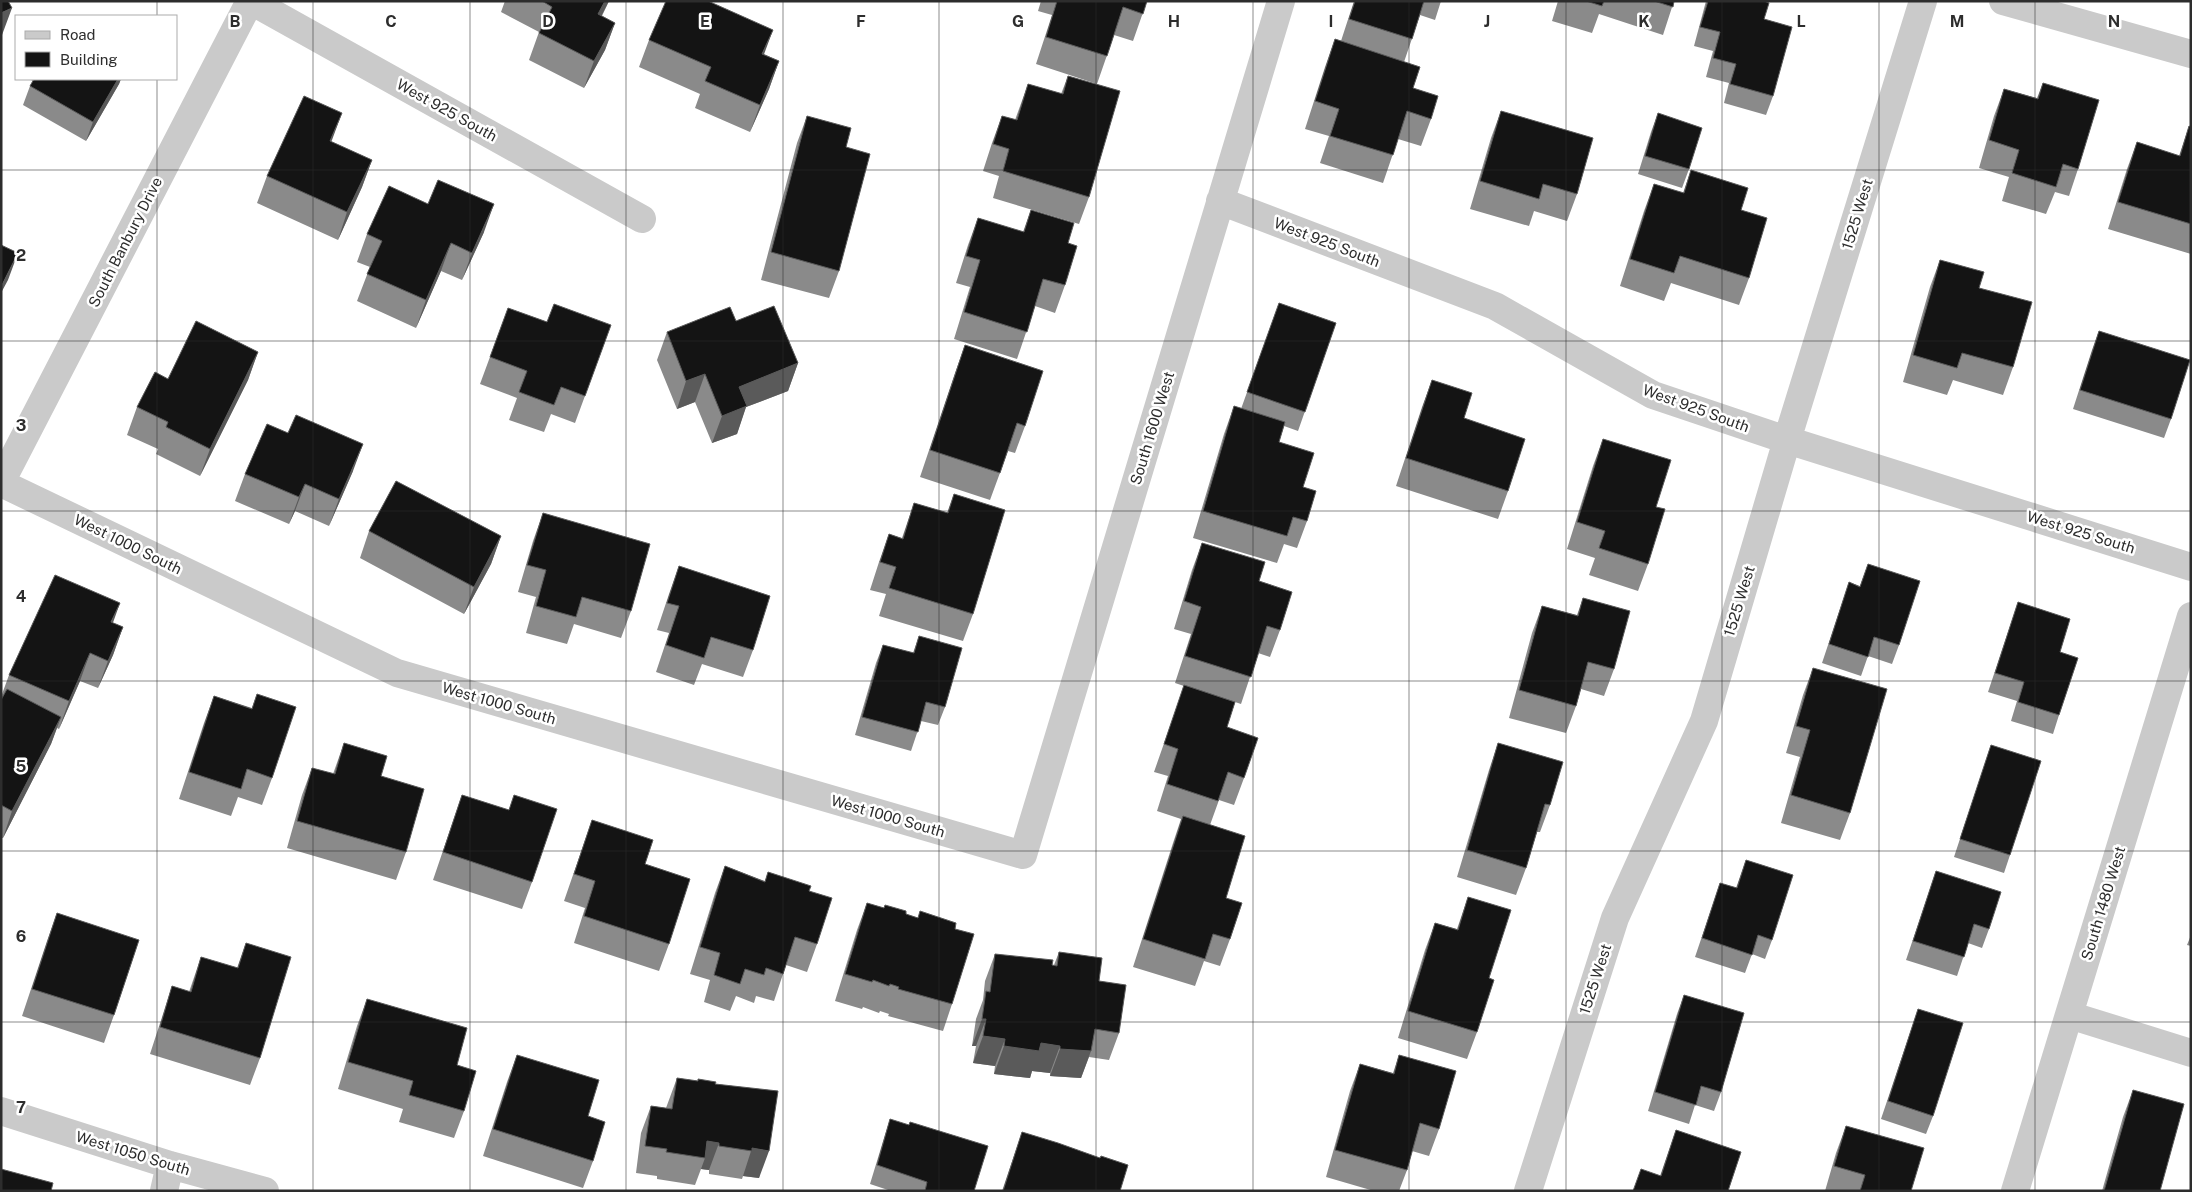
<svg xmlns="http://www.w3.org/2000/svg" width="2192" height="1192" font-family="'Public Sans',sans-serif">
<rect width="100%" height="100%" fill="#fff"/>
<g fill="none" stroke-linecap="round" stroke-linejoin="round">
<!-- minor -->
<path stroke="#cacaca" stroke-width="28" d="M251,1l391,218
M2003,1l188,53
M1220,201l275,105 158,89 134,45 404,127
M1,482l249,-481
M1,483l396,190 626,182 258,-854
M2069,1015l122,38
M1,1111l169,54 95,26
M164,1191l6,-26
M1528,1191l87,-273 89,-197 83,-281 136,-439
M2015,1191l176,-575"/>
</g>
<!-- wall -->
<path fill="#8a8a8a" d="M505,1h104l-7,15 13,7 -10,27 -21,38 -55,-28 10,-28 -38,-20z
M1041,1h106l-14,40 -19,-6 -17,49 -61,-20 16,-49 -14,-4z
M1354,1h87l-6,19 -15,-5 -16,47 9,26 18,31 -10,27 -23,-7 -15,44 -63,-20 9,-27 -24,-7 20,-62 10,-28 6,2z
M1558,1h116l-11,34 -64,-21 -7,19 -40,-12z
M1706,1h58v18l9,77 -7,19 -42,-12 5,-20 -23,-6 7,-26 -19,-5z
M649,40l115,14 15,7 -10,28 -19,43 -55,-24 5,-14 -61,-27z
M1068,76l21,121 -10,27 -86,-26 6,-22 -16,-5 9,-28 10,-27 13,4 13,-36 33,10z
M29,79h92l-2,5 -33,57 -63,-36 7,-19 3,-5z
M2043,83l35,86 -9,27 -14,-4 -9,22 -44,-13 7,-24 -30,-9 15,-52 10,-27 33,9z
M1501,111l76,83 -10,27 -33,-10 -5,15 -59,-17 21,-71z
M1658,113l31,56 -7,19 -44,-14 13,-42z
M807,116l39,31 -7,124 -10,27 -68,-18 36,-137z
M2189,126l2,1v127l-83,-25 19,-60 10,-27 42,14z
M332,142l40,18 -10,27 -24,53 -81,-37 10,-27z
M1691,170l50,40 8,68 -10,27 -68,-22 -7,18 -44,-15 24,-75 10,-27 29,9z
M1031,210l34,75 -10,28 -20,-7 -18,53 -63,-20 16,-52 -14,-4 12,-38 10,-27 45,14z
M484,232l-22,48 -21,-9 -25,57 -59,-27 13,-34 -13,-5 10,-28z
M1940,260l39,28 34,79 -10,28 -50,-15 -6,15 -44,-13 27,-95z
M1279,303l57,20 -38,108 -14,-5 -5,16 24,45 4,34 -10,27 -13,-4 -7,19 -84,-25 31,-104 10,-28 7,3z
M508,308l39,14 64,3 -36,98 -24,-9 -7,18 -35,-12 8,-22 -37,-14z
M736,321l62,42 -10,28 -42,16 -9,27 -25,9 -17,-41 -18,7 -20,-49 10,-28z
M2099,331l72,88 -7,19 -91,-29 19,-59z
M965,345l60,81 -10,27 -7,-2 -18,49 -70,-23 35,-104z
M258,352l-10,28 -48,96 -44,-22 2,-5 -31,-14 10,-28 31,-28z
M1432,380l32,38 44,73 -10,28 -102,-33 26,-79z
M1603,439l53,68 -8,57 -10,27 -49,-16 6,-17 -28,-9 26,-83z
M353,471l-24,55 -34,-15 -6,13 -54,-23 10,-27z
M954,494l19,120 -10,27 -84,-25 7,-22 -16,-4 9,-28 10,-28 13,4 12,-35 33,10z
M543,513l88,98 -10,27 -47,-14 -7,20 -41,-11 10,-36 -18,-5 15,-51z
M369,531l132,5 -10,28 -27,50 -104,-56z
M1202,543l57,38 21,49 -10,27 -12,-4 -17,51 -6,-2 -8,25 17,51 -10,27 -15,-5 -9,25 16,73 4,41 -10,27 -16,-5 -9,25 -62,-19 40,-124 8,-24 -24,-8 11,-35 -14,-4 30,-86 -9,-3 16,-49 -17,-5 18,-59z
M1868,564l31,81 -7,19 -24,-8 -7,20 -39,-13 27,-81 11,4z
M679,566l74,84 -10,27 -41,-13 -8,21 -38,-13 13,-39 -12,-3 12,-36z
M1583,598l31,71 -10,27 -23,-7 -5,17 -10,27 -57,-15 23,-85 10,-27 35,9z
M2018,602l42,50 -1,63 -6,19 -42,-13 6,-20 -29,-9z
M113,623l10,4 -10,28 -15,33 -18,-7 -21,48 -2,-1 -6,16 -48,94h-2v-141l8,-22z
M919,636l26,71 -7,18 -17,-4 -10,30 -56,-16 21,-72 7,-18 30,8z
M1813,668l37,145 -10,27 -59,-17 19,-66 -14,-4 17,-58z
M257,694l15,84 -10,27 -24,-8 -7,19 -52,-17 25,-76 10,-27 38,12z
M344,743l62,109 -10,28 -109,-32 15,-53 10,-27 21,6z
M1498,743l52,62 -10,27h-3l-11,36 -10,27 -59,-18 32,-107z
M1991,745l19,110 -6,18 -50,-16z
M462,795l46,15 24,72 -10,27 -89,-29z
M592,820l53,44 24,80 -10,27 -85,-28 11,-35 -21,-7z
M1746,860l26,80 -7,19 -13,-5 -7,19 -50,-16 25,-74 16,5z
M725,866l40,15 3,-9 41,19 8,53 -10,28 -21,-7 -12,36 -18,-5 -2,7 -18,-7 -6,15 -26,-9 6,-22 -20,-6 25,-81z
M1936,871l53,58 -7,19 -14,-5 -11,33 -51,-16z
M1468,897l9,135 -10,27 -69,-21 27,-88 10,-27 22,6z
M867,903l88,26 -3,75 -9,27 -55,-15 1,-2 -9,-3 -1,2 -16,-6 -1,2 -27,-8 22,-71z
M57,913l57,102 -10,28 -82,-27 25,-75z
M2191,935v11l-4,-1z
M246,943l14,115 -10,27 -100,-31 13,-40 9,-28 17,6 12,-35 36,11z
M1059,952l40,29 20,52 -10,27 -20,-3 -8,21 -31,-2v-3l-18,-2 -2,7 -36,-4 1,-8 -22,-3 3,-17h-4l4,-27 7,-19 2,-19 10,-27 59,11z
M1684,995l37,97 -7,19 -19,-6 -6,19 -41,-13 29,-97z
M367,999l90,66 7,46 -10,27 -55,-16 4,-13 -65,-20 19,-63z
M1918,1009l15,107 -7,18 -45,-15z
M517,1055l71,61 5,45 -10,27 -100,-32 24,-74z
M1399,1055l40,74 -10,27 -17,-5 -5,19 -8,21h-25l-48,-14 24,-86 10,-27 33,9z
M677,1078l21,3v-2l17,5 63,7 -19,87 -16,-2 -1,3 -33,-5v-4l-8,-1 -6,16 -38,-6v-3l-21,-3 5,-40 10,-27 15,2z
M2133,1090l27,101h-58l21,-74z
M890,1119l84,72h-83l-21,-7 14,-46z
M1846,1126l65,65h-86l11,-38z
M1676,1130l52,61 -68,-15z
M1022,1132l98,59h-118z"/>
<!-- shaded-wall -->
<path fill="#5a5a5a" d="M605,1h4l-21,41 10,-28z
M12,8l-10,27h-1v-22z
M615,23l-10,27 -21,38 10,-27z
M773,30l-10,27 -1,-3z
M779,61l-10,28 -19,43 10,-27z
M118,79h3l-2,5 -33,57 7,-19z
M342,113l-10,27 -12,28 10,-27z
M372,160l-10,27 -24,53 9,-28z
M494,204l-10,28 -22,48 10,-27z
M451,243l-10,28 -25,57 10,-28z
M18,253l-10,27 -7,13v-6z
M258,352l-10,28 -48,96 10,-27z
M798,363l-10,28 -42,16 -9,27 -25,9 10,-27 17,-29z
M705,374l-10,28 -18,7 9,-28z
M363,444l-10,27 -24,55 10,-27z
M305,484l-10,27 -6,13 10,-27z
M501,536l-10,28 -27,50 10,-27z
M120,603l-10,28 1,-9z
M123,627l-10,28 -15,33 10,-27z
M90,653l-10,28 -21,48 10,-28z
M61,717l-10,27 -48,94 9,-27z
M982,1019h4l-10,27h-4z
M983,1036l22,3 -10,27 -22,-3z
M1041,1043l19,3 -10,27 -18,-2 -2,7 -36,-4 10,-28z
M1060,1049l31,2 -10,27 -31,-2z
M707,1141l12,2 -10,27 -8,-1 4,-11z
M752,1148l17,3 -10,27 -16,-2z"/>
<!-- building -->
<path fill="#141414" stroke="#5a5a5a" d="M1,1h7l4,7 -11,5z
M542,1h63l-7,13 17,9 -21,38 -55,-28 13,-26z
M666,1h42l65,29 -11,24 17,7 -19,44 -55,-24 6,-14 -62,-27z
M1057,1h90l-4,13 -20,-7 -16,49 -61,-19z
M1355,1h69l-12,38 -63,-20z
M1586,1h18l-2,5z
M1654,1h20l-1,6z
M1708,1h56l5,2 -5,16 28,8 -19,69 -43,-12 6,-20 -23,-6 7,-26 -20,-5z
M1335,39l85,28 -7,21 25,8 -7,23 -24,-8 -14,44 -63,-19 9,-27 -24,-8z
M1068,76l52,15 -31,106 -86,-26 6,-22 -16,-5 9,-28 15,4 11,-36 35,10z
M34,79h84l-25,43 -63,-36z
M2043,83l56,17 -21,69 -15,-5 -7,23 -44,-14 7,-23 -30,-10 15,-51 34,10z
M304,96l38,17 -12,28 42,19 -25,52 -80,-36z
M1501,111l92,27 -16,56 -34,-10 -4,15 -59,-18z
M1658,113l44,15 -13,41 -44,-13z
M807,116l44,12 -5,19 24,7 -31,117 -68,-19z
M2189,126l2,1v97l-73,-22 19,-60 43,14z
M1691,170l57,18 -7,22 26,8 -18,60 -69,-22 -6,17 -44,-14 24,-75 30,9z
M438,180l56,24 -22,49 -21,-10 -25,57 -59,-26 15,-33 -15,-7 22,-48 39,18z
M1031,210l43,13 -6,20 9,3 -12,39 -22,-6 -16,53 -63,-20 16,-52 -14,-4 12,-38 46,14z
M1,245l17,8 -17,34z
M1940,260l44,12 -5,16 53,14 -19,65 -51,-14 -5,15 -44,-13z
M1279,303l57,20 -31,89 -58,-20z
M554,304l57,21 -26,71 -24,-9 -7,18 -35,-13 8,-21 -37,-14 18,-49 39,14z
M774,306l24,57 -59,24 8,19 -25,10 -17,-42 -19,7 -19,-49 63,-25 6,14z
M196,321l62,31 -48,97 -44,-22 2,-5 -31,-15 18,-35 13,7z
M2099,331l91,29 -19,59 -91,-29z
M965,345l78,26 -18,55 -8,-3 -17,50 -70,-23z
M1432,380l40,13 -8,25 61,21 -17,52 -102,-33z
M1234,406l51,16 -6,20 35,11 -11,34 13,4 -9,30 -14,-4 -6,19 -84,-25z
M296,415l67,29 -24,55 -34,-15 -6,13 -54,-23 22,-50 21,9z
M1603,439l68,21 -15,47 9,2 -17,55 -49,-16 6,-17 -28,-9z
M396,481l105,55 -27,51 -105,-56z
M954,494l51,16 -32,104 -84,-26 7,-21 -16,-5 9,-28 14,5 11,-36 34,10z
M543,513l107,31 -19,67 -49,-14 -6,20 -40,-11 10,-36 -19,-5z
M1202,543l63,19 -6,19 33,11 -12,38 -13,-4 -16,51 -66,-21 16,-49 -17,-6z
M1868,564l52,17 -21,64 -25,-8 -6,20 -39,-13 20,-62 11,5z
M679,566l91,30 -17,54 -42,-13 -7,21 -38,-13 13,-39 -12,-3z
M55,575l65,28 -9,19 12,5 -15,34 -18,-8 -21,48 -60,-26z
M1583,598l47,13 -16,58 -26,-7 -12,44 -57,-16 23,-84 36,10z
M2018,602l52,17 -10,33 18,6 -19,57 -41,-13 6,-20 -29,-9z
M919,636l43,12 -17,59 -19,-5 -8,30 -56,-15 21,-72 31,8z
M1813,668l74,21 -37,124 -59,-18 19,-65 -14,-4z
M1184,685l51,17 -8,25 31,11 -14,40 -16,-6 -10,29 -51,-17 11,-35 -14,-5z
M7,689l54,28 -49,94 -11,-6v-105z
M257,694l39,13 -24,71 -25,-9 -6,20 -52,-17 25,-76 38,13z
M344,743l43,13 -6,20 43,13 -18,63 -109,-31 15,-53 23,6z
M1498,743l65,19 -13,43 -5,-1 -19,64 -59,-18z
M1991,745l50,16 -31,94 -50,-16z
M462,795l47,15 5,-15 43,14 -25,73 -89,-30z
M1183,816l62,20 -19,62 16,5 -12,36 -17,-5 -8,25 -62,-20z
M592,820l61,20 -8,24 45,15 -21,65 -85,-28 11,-35 -21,-7z
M1746,860l47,15 -21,65 -14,-5 -6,20 -50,-17 18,-55 17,5z
M725,866l40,16 3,-10 43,14 -2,5 23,7 -15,46 -22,-7 -12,37 -17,-6 -2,7 -19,-6 -5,15 -26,-9 6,-22 -20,-6z
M1936,871l65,21 -12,37 -15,-5 -10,33 -51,-16z
M1468,897l43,13 -22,68 5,2 -17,52 -69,-21 27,-88 23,7z
M867,903l17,5 1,-3 21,6v3l12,4 2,-7 36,12 -1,6 19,5 -22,70 -54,-15 1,-2 -9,-3 -1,2 -16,-6 -1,2 -27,-8z
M57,913l82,27 -25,75 -82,-26z
M246,943l45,14 -31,101 -100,-31 12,-41 19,6 10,-35 37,11z
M1059,952l43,6 -3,23 27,4 -7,48 -24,-4 -4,22 -31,-2v-3l-19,-3 -2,8 -35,-5 1,-7 -22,-3 3,-17h-4l4,-28 4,1 5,-38 58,6 -1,5 5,1z
M1684,995l60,18 -23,79 -20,-6 -5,19 -41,-13z
M367,999l100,29 -10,37 19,6 -12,40 -55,-16 4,-14 -65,-19z
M1918,1009l45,14 -30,93 -45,-15z
M517,1055l82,25 -11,36 17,6 -12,39 -100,-32z
M1399,1055l57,16 -17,58 -19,-6 -13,47 -72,-20 25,-86 34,10z
M677,1078l21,3v-2l18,3 -1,2 63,7 -9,60 -17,-3v3l-33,-5v-3l-12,-2 -2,17 -39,-6 1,-3 -22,-3 6,-40 21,3z
M2133,1090l51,14 -24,87h-56z
M890,1119l19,6 1,-3 78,24 -14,45h-49l2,-9 -50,-17z
M1846,1126l78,22 -13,43h-51l5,-16 -31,-9z
M1676,1130l65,22 -13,39h-95l8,-22 20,7z
M1022,1132l36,11 42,15 1,-2 27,9 -8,26h-117z
M1,1169l52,14 -2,8h-50z"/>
<!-- grid -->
<path fill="none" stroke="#2d2d2d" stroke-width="1" stroke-opacity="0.55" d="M157,1v15M313,1v1190M470,1v1190M626,1v1190M783,1v1190M939,1v1190M1096,1v1190M1253,1v1190M1409,1v1190M1566,1v1190M1722,1v1190M1879,1v1190M2035,1v1190M157,79v1112M1,170h2190M1,341h2190M1,511h2190M1,681h2190M1,851h2190M1,1022h2190"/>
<g text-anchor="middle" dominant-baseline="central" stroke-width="5" stroke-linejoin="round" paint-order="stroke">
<!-- street labels -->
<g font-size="15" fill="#2d2d2d" stroke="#fff">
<text transform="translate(447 110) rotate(29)">West 925 South</text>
<text transform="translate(1857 214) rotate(-73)">1525 West</text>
<text transform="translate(125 242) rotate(-63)">South Banbury Drive</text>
<text transform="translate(1327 242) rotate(21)">West 925 South</text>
<text transform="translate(1696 408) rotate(20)">West 925 South</text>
<text transform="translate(1152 428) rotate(-73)">South 1600 West</text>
<text transform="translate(2081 532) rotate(17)">West 925 South</text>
<text transform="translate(128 544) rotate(26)">West 1000 South</text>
<text transform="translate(1739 601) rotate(-73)">1525 West</text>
<text transform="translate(499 703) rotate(16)">West 1000 South</text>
<text transform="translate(888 816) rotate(16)">West 1000 South</text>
<text transform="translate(2103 903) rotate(-73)">South 1480 West</text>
<text transform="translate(1595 979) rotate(-72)">1525 West</text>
<text transform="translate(133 1153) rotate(17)">West 1050 South</text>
</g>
</g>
<g font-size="16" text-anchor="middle" font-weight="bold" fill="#2d2d2d" stroke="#fff" stroke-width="5" stroke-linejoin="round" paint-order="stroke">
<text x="235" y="27">B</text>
<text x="391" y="27">C</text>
<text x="548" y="27">D</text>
<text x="705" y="27">E</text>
<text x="861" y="27">F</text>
<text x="1018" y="27">G</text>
<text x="1174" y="27">H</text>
<text x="1331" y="27">I</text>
<text x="1487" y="27">J</text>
<text x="1644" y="27">K</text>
<text x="1801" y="27">L</text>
<text x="1957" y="27">M</text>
<text x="2114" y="27">N</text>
<text x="21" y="261">2</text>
<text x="21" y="431">3</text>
<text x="21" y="602">4</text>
<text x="21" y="772">5</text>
<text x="21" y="942">6</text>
<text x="21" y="1113">7</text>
</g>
<!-- border -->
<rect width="2192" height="1192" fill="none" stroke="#2d2d2d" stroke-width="5"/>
<!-- legend -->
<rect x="15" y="15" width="162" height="65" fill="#ffffff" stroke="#ababab"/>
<rect x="25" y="31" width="25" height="8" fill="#cacaca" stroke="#ababab"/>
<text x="60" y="40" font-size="15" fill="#2d2d2d">Road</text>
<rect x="25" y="52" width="25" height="15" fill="#141414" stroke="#ababab"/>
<text x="60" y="65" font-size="15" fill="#2d2d2d">Building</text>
</svg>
